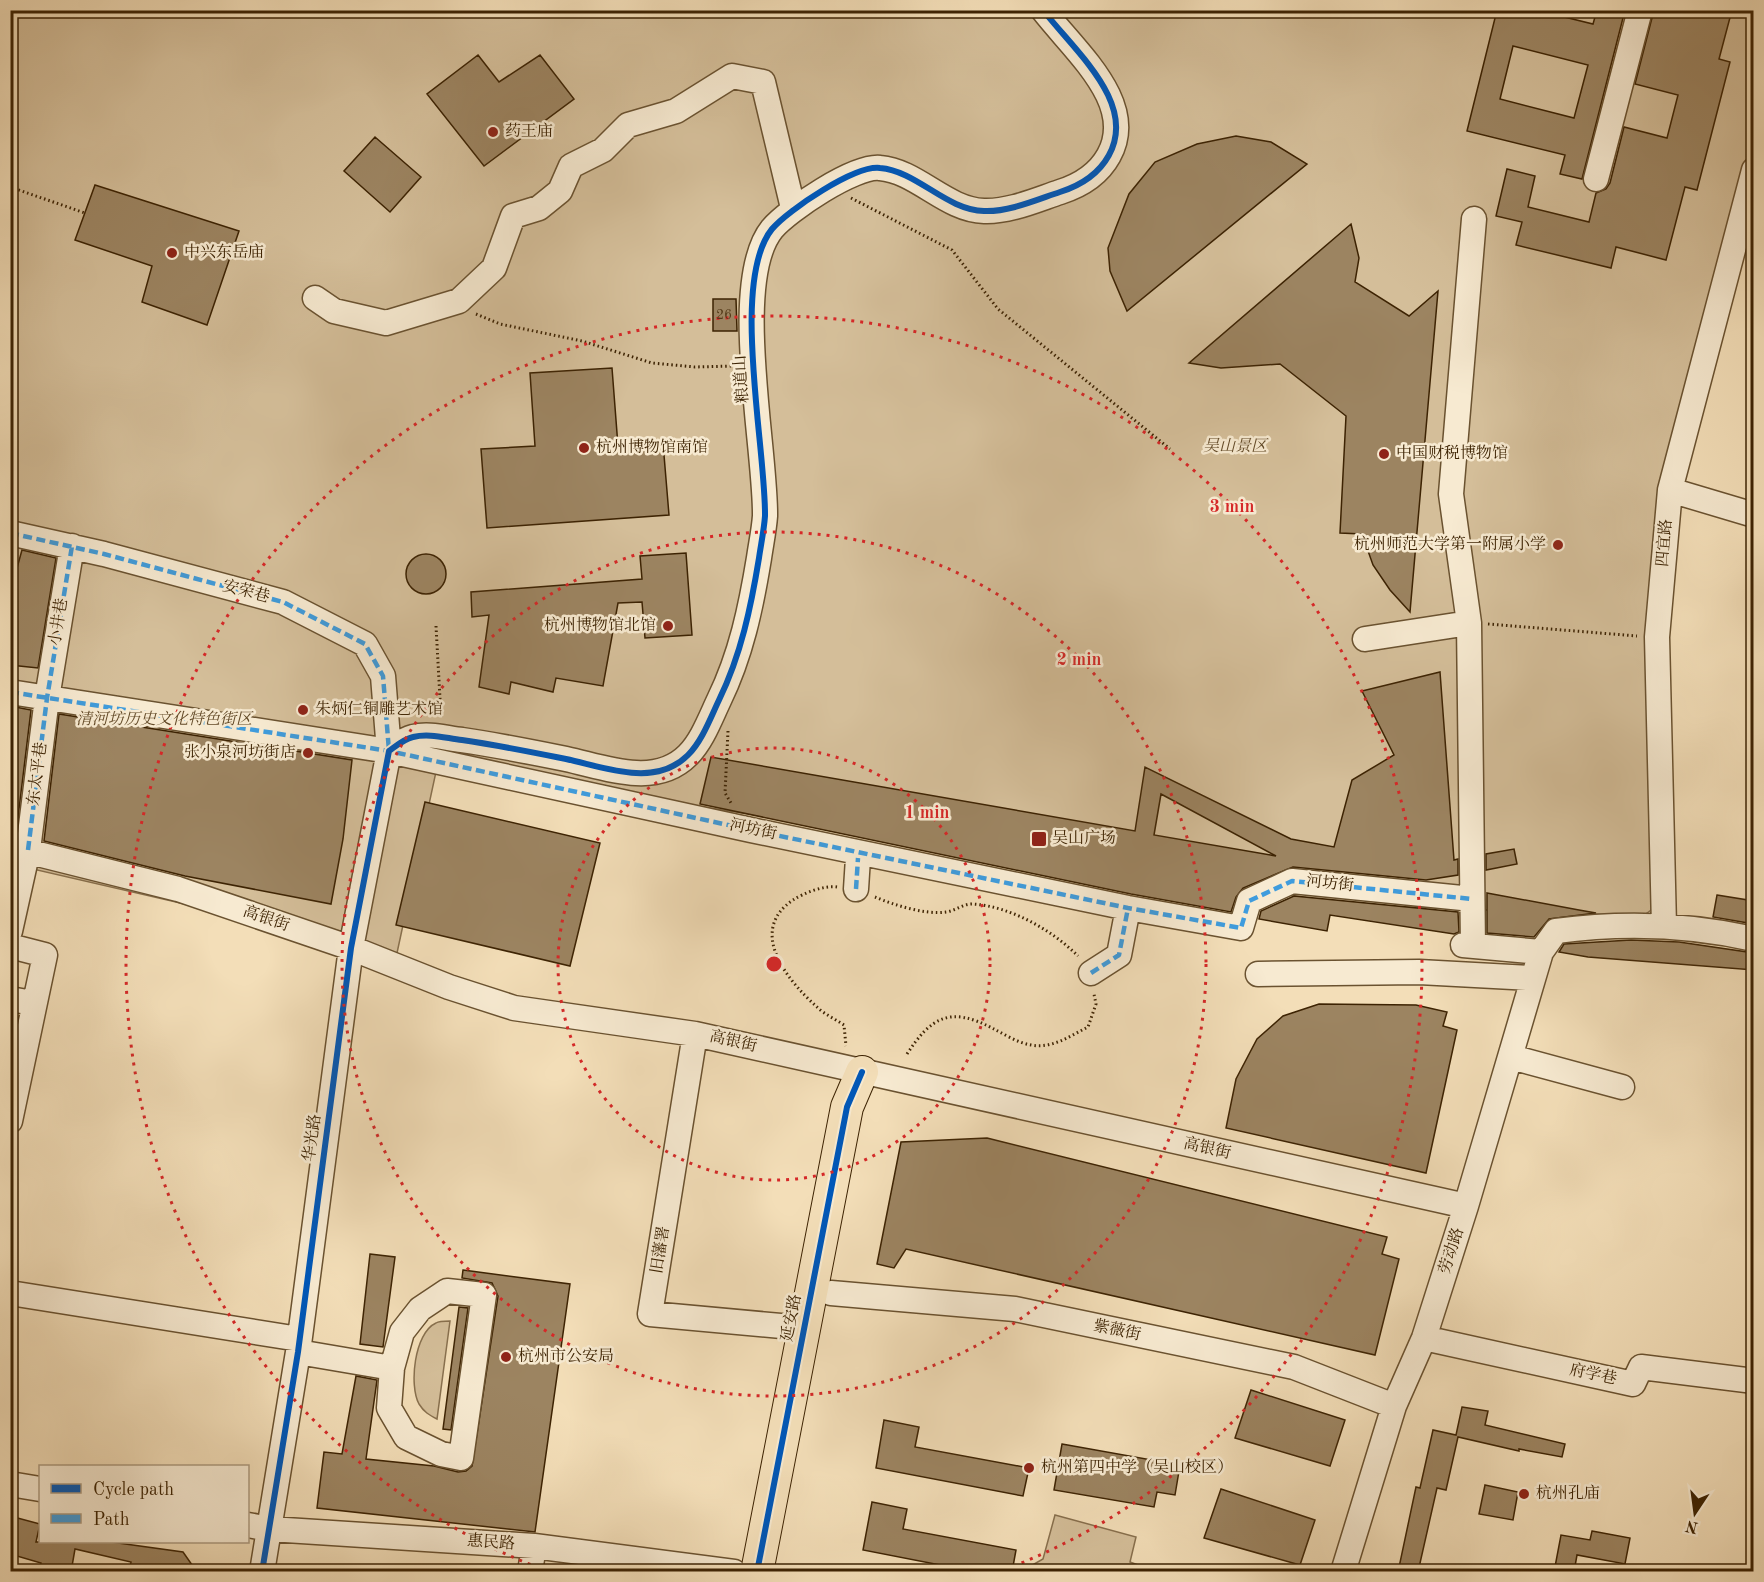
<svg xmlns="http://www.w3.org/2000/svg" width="1764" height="1582" font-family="'Old Standard TT','Noto Serif SC',serif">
<rect width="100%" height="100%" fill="#f3deb8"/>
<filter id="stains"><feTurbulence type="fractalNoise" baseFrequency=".00333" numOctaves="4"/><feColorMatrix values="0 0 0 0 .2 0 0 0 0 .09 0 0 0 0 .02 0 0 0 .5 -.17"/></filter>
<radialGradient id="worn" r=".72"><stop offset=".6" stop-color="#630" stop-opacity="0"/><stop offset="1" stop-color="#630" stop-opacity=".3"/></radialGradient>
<!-- green -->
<path fill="#d4be99" stroke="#88704e" stroke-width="1.5" d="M10,11h1743v174l-97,384 10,330 -23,17 -288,-11 -918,-138 -40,186 -386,-89z
M450,1321l-13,98c-8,-4 -13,-7 -18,-15 -10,-18 -5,-71 17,-81 3,-2 10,-2 14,-2z
M1055,1515l81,22 -6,25 24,9h-132l21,-12z"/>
<!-- building -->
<path fill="#9c8461" stroke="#3d2303" stroke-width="1.5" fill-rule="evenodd" d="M1497,10h39l57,14 4,-14h28l-43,169 -22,-5 5,-19 -98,-24zM1513,46l75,19 -14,53 -74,-19z
M1654,10h78l-13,49 11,3 -33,128 -12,-3 -19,73 -50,-13 -5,21 -95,-23 6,-23 -26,-6 11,-47 28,7 -7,31 61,15 7,-29 10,-4 4,-6 14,-56 43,11 11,-43 -43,-11z
M478,55l21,27 41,-27 34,44 -90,67 -57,-72z
M1236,136l35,6 36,22 -180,147 -17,-40 -2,-23 21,-54 26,-32 42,-18z
M375,137l46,40 -31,35 -46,-41z
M95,185l144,46 -32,94 -65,-23 10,-36 -77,-26z
M1351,224l8,34 -4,24 54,34 29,-25 -28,321 -20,-22 -17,-25 -11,-31 -22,-1 6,-117 -66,-52 -59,4 -32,-5z
M713,299h23l1,32h-24z
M612,368l6,78 45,-3 6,72 -182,13 -6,-79 54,-3 -5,-73z
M22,550l34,8 -18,110 -28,-3v-99l7,2z
M686,553l6,82 -47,3 -3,-36 -24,1 -15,83 -47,-8 -3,14 -42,-10 -2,12 -30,-7 10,-72 -17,2 -1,-25 171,-13 -2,-23z
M406 574a20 20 0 1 1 40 0a20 20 0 1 1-40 0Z
M1440,672l14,188 4,-1v16l-32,5 -133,-13 -50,21 -7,9 -5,15 -100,-18 -431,-90 11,-47 424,74 10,-64 146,72 43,8 18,-67 42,-25 -32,-64zM1161,794l115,62 -122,-21z
M10,706l21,4 -15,124 -6,-1z
M59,714l293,46 -9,79 -12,65 -146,-28 -141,-35z
M425,802l175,41 -30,123 -174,-41z
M1514,849l3,15 -31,6v-16z
M1487,893l92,17 17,3 -47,6 -15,18 -47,-4z
M1717,895l37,6v23l-41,-7z
M1294,896l164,16 1,20 -5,2 -124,-19 -3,16 -68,-12 2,-8z
M1631,940l48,2 75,11v17l-166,-13 -29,-5 5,-8z
M1319,1004l97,1 31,7 -4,14 14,4 -31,143 -200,-45 10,-49 21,-40 26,-23z
M987,1138l400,99 -5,17 17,5 -24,96 -469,-106 -12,19 -17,-4 24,-122z
M370,1254l25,3 -12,90 -23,-3z
M463,1270l107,14 -35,248 -218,-24 7,-56 18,2 14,-78 21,4 -11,79 68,7 24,6 8,-1 6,-5 26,-170 -6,-13 -30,-5z
M459,1307l9,1 -17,122 -8,-1z
M1251,1390l94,30 -15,46 -95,-28z
M1462,1407l26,4 -3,14 80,19 -3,13 -43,-8v2l-61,-14 -12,53 -9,-2 -19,84h-20l18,-85 4,1 13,-58 23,5z
M884,1420l35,7 -4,20 114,21 -6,28 -147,-28z
M1062,1444l118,21 -5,30 -18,-3 -3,15 -100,-17z
M1485,1485l33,7 -5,28 -34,-6z
M1221,1489l94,31 -15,45 -96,-27z
M872,1502l35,7 -4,20 113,21 -4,22h-36l-113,-22z
M10,1516l30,8 -4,18h75l72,10 14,20h-68l2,-10 -56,-13 -4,23h-32l2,-9 -31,-9z
M1592,1531l38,7 -5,26 -48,-9 -3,17h-20l7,-37 29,5z"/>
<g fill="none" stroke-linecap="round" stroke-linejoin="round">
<!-- minor casing -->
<g stroke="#6a5230" stroke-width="27">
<path id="minor" d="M1596,179l44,-169
M315,298l19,13 52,12 73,-22 35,-33 19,-52 26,-8 21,-17 11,-25 32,-16 25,-25 48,-14 56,-35 31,6 30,126
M1670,490l84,25
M10,533l94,21 179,48 82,42 18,32 6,75 -38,197 -53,404 -36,220
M1365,639l104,-16
M10,692l379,59 362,79 377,78 113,20 8,-27 43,-20 180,18
M389,751c7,-5 15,-12 24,-14 16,-4 32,1 49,3 35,5 69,12 104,19 23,5 46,13 70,14 19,1 38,-4 52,-18 14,-14 22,-36 31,-55 22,-45 32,-93 40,-142 2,-14 5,-28 6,-42 1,-68 -35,-235 7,-287 16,-19 83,-64 108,-61 37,3 66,42 104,43 25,1 52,-11 76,-19 44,-14 70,-51 48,-97 -15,-31 -44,-58 -65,-85
M10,847l168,42 173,59 98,39 65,21 181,26 771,172
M856,889l2,-31
M1664,926l-7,-289 13,-147 84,-320
M10,931l18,-81 19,-152 25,-152
M1463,945l78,7
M10,946l35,9 -35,166
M1473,946l-4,-323 -18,-129 23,-275
M1091,973l28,-18 9,-47
M1258,974l161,-2 112,6
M10,999l23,4
M695,1034l-45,280 153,14
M1511,1057l111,30
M10,1293l289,46
M831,1293l184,16 279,58 100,39
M1424,1338l209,46 8,-17 113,14
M298,1352l94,16 -3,40 17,29 35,17 20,4 23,-163 -37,-4 -27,18 -18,23 -10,36
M10,1484l30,5
M248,1525l22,4 264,17 200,26
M530,1572l4,-26
M1343,1572l51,-166 30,-68 42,-132 75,-254 15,-21c67,-9 132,-7 198,8"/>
</g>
<!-- major casing -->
<g stroke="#3d2303" stroke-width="34">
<path id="major" d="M757,1572l90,-465 15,-35"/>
</g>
<!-- path -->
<path stroke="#3d2303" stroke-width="3" stroke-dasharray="1.5 3" stroke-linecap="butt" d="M10,187l75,26
M851,198l101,52 46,59 172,140
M476,314l24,10 82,17 70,22 43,4 37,-1
M1488,624l149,12
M436,626l5,91
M728,731l-3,62 6,10
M837,887c-13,-2 -33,6 -44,13 -46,31 -6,80 24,107 7,7 18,12 27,18l2,21
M875,897c19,8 50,18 71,15 9,-1 17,-8 26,-8 38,2 80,26 106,52
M907,1054c24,-37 43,-48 85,-26 12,6 26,15 39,17 21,4 39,-9 57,-18l8,-23 -2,-10"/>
<!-- minor -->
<use href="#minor" stroke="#f7ead1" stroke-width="24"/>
<!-- major -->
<use href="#major" stroke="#f3deb8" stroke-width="32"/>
<!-- quiet -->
<path stroke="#3f9cdd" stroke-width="4.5" stroke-dasharray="9 4.5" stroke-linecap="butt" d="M10,533l94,21 179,48 82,42 18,32 6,75
M10,692l379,59 362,79 377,78 113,20 8,-27 43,-20 180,18
M28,850l19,-152 25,-152
M856,889l2,-31
M1091,973l28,-18 9,-47"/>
<!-- cycleway casing -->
<g stroke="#f7ead1" stroke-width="10">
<path id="cycleway" d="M262,1572l36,-220 53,-404 38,-197c7,-5 15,-12 24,-14 16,-4 32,1 49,3 35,5 69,12 104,19 23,5 46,13 70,14 19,1 38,-4 52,-18 14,-14 22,-36 31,-55 22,-45 32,-93 40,-142 2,-14 5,-28 6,-42 1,-68 -35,-235 7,-287 16,-19 83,-64 108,-61 37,3 66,42 104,43 25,1 52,-11 76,-19 44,-14 70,-51 48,-97 -15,-31 -44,-58 -65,-85
M757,1572l90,-465 15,-35"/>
</g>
<!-- cycleway -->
<use href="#cycleway" stroke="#0057b8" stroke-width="6"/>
</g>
<!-- distance rings -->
<g fill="none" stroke="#d62828" stroke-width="3" stroke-dasharray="3 6">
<circle cx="774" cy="964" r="216"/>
<circle cx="774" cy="964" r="432"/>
<path d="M547 1571A648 648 0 1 1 1001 1571"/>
</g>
<!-- markers -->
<g fill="#8f2418" stroke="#f7ead1" stroke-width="2">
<circle cx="493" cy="132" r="6"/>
<circle cx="172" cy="253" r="6"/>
<circle cx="584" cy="448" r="6"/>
<circle cx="1384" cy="454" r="6"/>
<circle cx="1558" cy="545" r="6"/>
<circle cx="668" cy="626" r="6"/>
<circle cx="303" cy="710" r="6"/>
<circle cx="308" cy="753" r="6"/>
<rect x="1031" y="831" width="16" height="16" rx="3"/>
<circle cx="506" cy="1357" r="6"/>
<circle cx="1029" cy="1468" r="6"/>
<circle cx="1524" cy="1494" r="6"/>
</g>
<g text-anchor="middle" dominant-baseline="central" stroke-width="5" stroke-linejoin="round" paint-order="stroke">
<!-- number labels -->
<g font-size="14" fill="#553b1a">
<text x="724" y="315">26</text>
</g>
<!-- poi labels -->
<g font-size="16" fill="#3d2303" stroke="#f7ead1" text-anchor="start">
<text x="505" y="132">药王庙</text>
<text x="184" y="253">中兴东岳庙</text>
<text x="596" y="448">杭州博物馆南馆</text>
<text x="1396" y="454">中国财税博物馆</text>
<text x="1546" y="545" text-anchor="end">杭州师范大学第一附属小学</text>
<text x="656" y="626" text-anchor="end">杭州博物馆北馆</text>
<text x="315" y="710">朱炳仁铜雕艺术馆</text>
<text x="296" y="753" text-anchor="end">张小泉河坊街店</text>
<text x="1052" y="839">吴山广场</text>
<text x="518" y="1357">杭州市公安局</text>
<text x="1041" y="1468">杭州第四中学（吴山校区）</text>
<text x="1536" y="1494">杭州孔庙</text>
</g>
<!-- street labels -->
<g font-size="16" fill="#3d2303" stroke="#f7ead1">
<text transform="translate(742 379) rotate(-94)">粮道山</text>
<text transform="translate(1665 543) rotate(-85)">四宜路</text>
<text transform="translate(246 592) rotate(15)">安荣巷</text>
<text transform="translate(59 622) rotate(-81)">小井巷</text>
<text transform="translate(38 774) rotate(-83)">东太平巷</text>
<text transform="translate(753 830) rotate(12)">河坊街</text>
<text transform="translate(1330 884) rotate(6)">河坊街</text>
<text transform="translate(266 919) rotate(19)">高银街</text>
<text transform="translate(733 1042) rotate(13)">高银街</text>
<text transform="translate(313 1138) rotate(-82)">华光路</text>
<text transform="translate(1207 1149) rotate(13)">高银街</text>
<text transform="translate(661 1250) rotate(-81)">旧藩署</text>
<text transform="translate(1452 1251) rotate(-72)">劳动路</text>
<text transform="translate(792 1318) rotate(-79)">延安路</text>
<text transform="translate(1117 1331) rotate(12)">紫薇街</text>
<text transform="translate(1593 1375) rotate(12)">府学巷</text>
<text transform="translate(491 1543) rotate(4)">惠民路</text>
</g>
<!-- park labels -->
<g font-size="16" font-style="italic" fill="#634a28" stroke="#f7ead1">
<text x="1235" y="447">吴山景区</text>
<text x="164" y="720">清河坊历史文化特色街区</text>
</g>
</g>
<circle cx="774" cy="964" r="9" fill="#d62828" stroke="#f7ead1" stroke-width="3"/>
<g font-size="18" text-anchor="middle" font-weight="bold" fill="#d62828" stroke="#f7ead1" stroke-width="5" stroke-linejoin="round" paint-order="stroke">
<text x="1232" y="512">3 min</text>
<text x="1079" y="665">2 min</text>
<text x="927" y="818">1 min</text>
</g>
<!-- margin -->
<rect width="1764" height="1582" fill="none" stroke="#f3deb8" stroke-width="36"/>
<rect x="12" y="12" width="1740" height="1558" fill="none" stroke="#3d2303" stroke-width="3"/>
<rect x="18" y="18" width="1728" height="1546" fill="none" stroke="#3d2303" stroke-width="1.5"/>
<!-- legend -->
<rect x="39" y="1465" width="210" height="78" fill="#f7ead1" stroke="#ad9a7f" stroke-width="1.5"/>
<rect x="51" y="1484" width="30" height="9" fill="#0057b8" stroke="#ad9a7f" stroke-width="1.5"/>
<text x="93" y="1495" font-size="18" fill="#3d2303">Cycle path</text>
<rect x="51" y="1514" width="30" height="9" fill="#3f9cdd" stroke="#ad9a7f" stroke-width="1.5"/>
<text x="93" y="1525" font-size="18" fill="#3d2303">Path</text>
<!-- north arrow -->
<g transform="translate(1695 1513) rotate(193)" stroke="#f7ead1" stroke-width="4.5" paint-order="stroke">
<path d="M0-4.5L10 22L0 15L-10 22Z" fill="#3d2303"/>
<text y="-9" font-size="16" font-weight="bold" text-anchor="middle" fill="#3d2303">N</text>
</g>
<rect width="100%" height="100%" filter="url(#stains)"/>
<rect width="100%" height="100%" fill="url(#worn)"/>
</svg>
